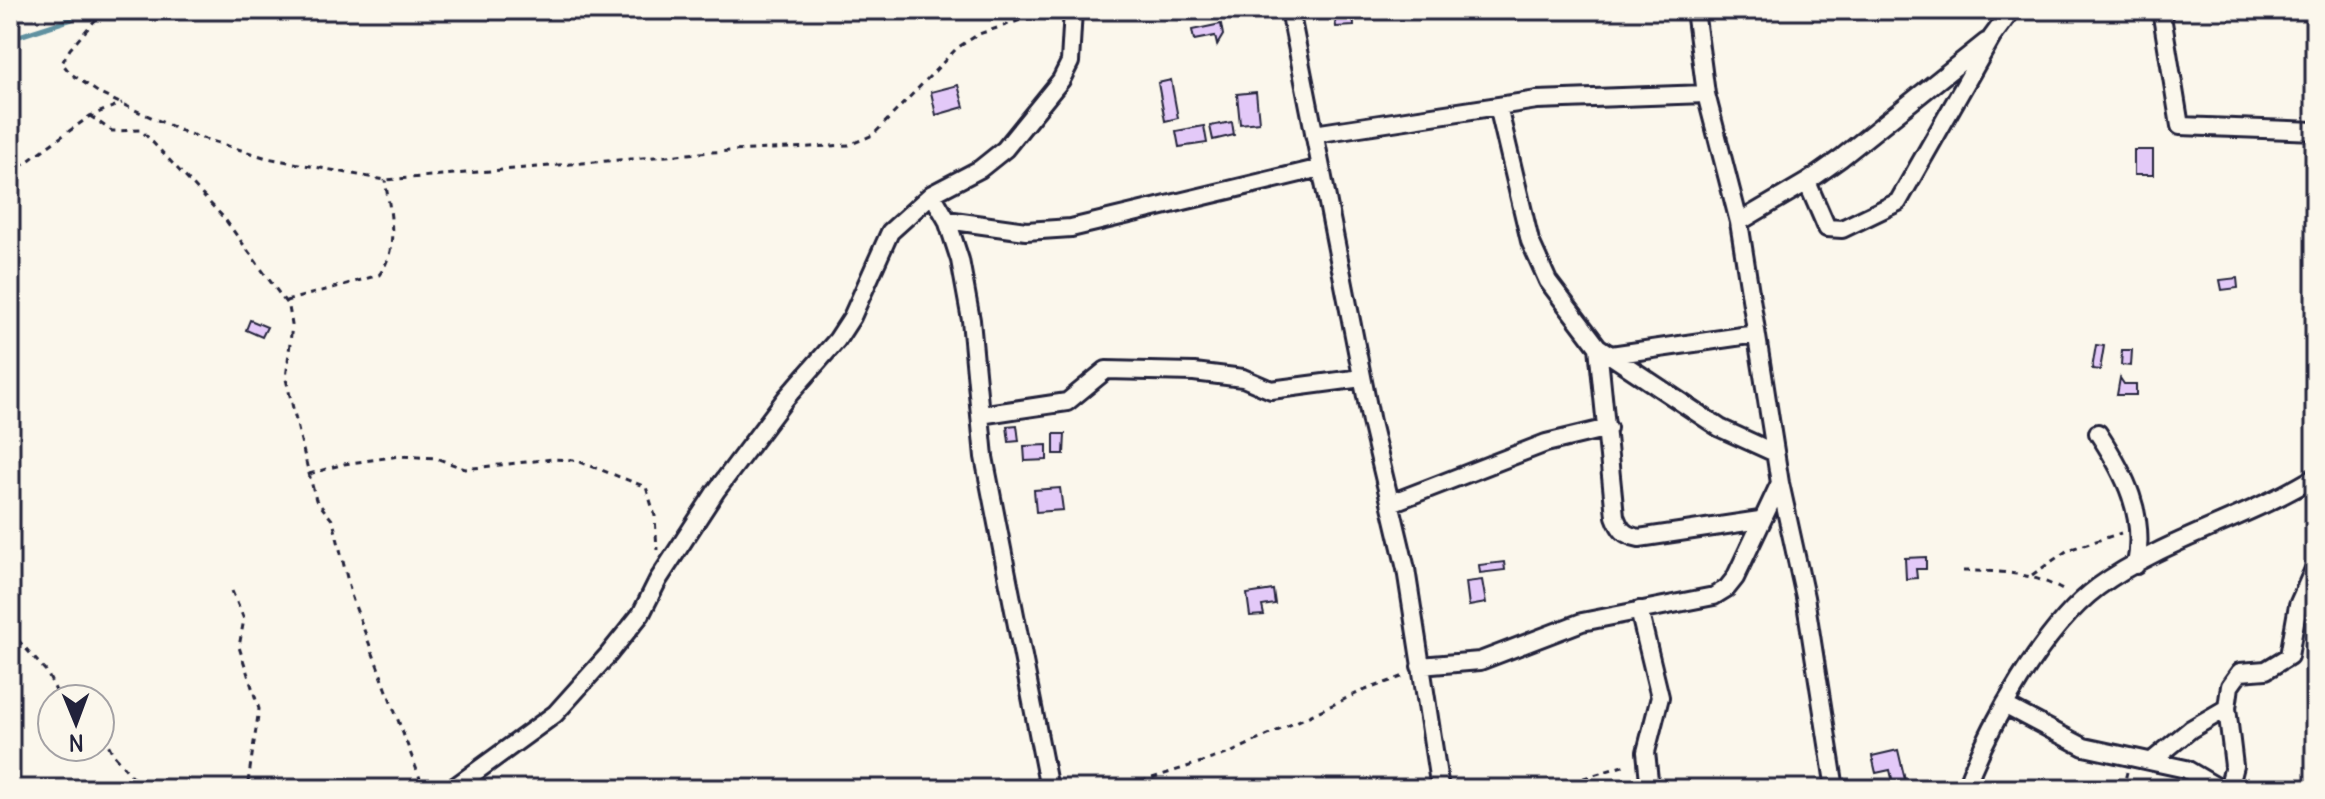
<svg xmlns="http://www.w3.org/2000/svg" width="2325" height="799" font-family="Delius,sans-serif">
<rect width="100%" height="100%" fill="#fbf7ec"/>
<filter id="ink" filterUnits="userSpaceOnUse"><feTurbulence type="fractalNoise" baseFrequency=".0125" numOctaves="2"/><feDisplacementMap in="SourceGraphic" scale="16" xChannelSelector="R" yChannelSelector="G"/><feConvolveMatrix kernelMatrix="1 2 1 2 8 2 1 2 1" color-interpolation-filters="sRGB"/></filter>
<g filter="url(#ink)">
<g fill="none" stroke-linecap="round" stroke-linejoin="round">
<!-- stream -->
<path stroke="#6091a0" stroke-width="5" d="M10,39l62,-20 6,-9"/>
</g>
<!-- building -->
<path fill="#e3c9f8" stroke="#22223b" stroke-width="2" d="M1334,10h19l1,16 -18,1z
M1221,24l2,11 -6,10 -2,-9 -21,4 -2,-10z
M1171,80l7,38 -13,3 -7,-38z
M958,85l6,22 -28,8 -5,-23z
M1256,92l3,30 -19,2 -3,-30z
M1232,122l2,13 -21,5 -3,-14z
M1204,126l3,17 -28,4 -3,-16z
M2134,150h19v25h-19z
M2237,278l1,10 -16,2 -2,-10z
M250,320l17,7 -5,10 -16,-7z
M2096,345l8,1 -4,24 -8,-1z
M2122,350h10l-1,16 -10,-1z
M2120,378l4,6h12v11h-19z
M1017,425l2,16 -10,1 -2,-16z
M1054,434h11l-1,20h-10z
M1047,445v15l-22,1 -1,-15z
M1060,488l3,22 -27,2 -2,-22z
M1926,557v12h-10l1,9 -11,1 -1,-21z
M1504,562l1,8 -25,3 -1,-8z
M1482,580l4,23 -17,3 -3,-24z
M1273,590l2,14 -13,2 2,9 -14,1 -3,-22z
M1898,750l8,34 -12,3 -4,-17 -14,3 -4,-17z"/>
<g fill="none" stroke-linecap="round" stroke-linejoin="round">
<!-- minor casing -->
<g stroke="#22223b" stroke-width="22">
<path id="minor" d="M1290,10l81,412 35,147 34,220
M1695,10l11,84 33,128 41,261 25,114 30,192
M2161,10l19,116 135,5
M1498,106l32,135 18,40 50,66 122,81 55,25
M1314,134l223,-34 169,-6
M1807,182l20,46 15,1 56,-27 94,-165 20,-27
M932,194l15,26 13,40 11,60 13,137 65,332
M947,220l79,11 45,-3 250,-60
M1739,222l68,-40 34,-24 145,-116
M1598,347l17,169c5,14 9,19 24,22l121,-18
M1611,355l145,-21
M980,415l87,-13 39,-32 88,2 49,6 28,12 91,-12
M2098,433c27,41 48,82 38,132
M1391,503l155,-60 62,-15
M1639,610l21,87 -14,55 4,37
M1420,666l60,-5 102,-39 132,-26 13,-8 8,-10 45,-95
M2006,706l78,41 102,22 34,20
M2227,708l7,58 -6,23
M2152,761l39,-32 36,-21 3,-22 10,-14 26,-2 23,-14 9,-51 17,-38
M452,789l103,-75 53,-59 33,-41 17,-34 58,-89 70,-93 51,-58 15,-23 38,-85 42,-38 48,-25 25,-20 56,-69 9,-18 3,-52
M1965,789c24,-64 78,-161 133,-202 64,-47 149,-68 217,-110"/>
</g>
<!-- path -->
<path stroke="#22223b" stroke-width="3" stroke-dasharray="6 6" stroke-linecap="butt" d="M104,10l-34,39 -8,14 8,10 32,22 84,38 81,25 118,22 327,-28 137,-7 24,-10 84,-87 22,-14 72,-24
M90,116l22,15 29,-1 83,88 65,89 3,18 -6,54 21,87 9,34 17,21 19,77 72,191
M10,174l80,-58 32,-13
M286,301l93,-26c21,-27 11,-64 6,-95
M309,474l35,-10 55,-8 37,2 29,11 87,-10 23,1 71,27 9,29 2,34
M1963,571c38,0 70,1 103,21
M2032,575l36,-25 53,-17
M232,591l12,28 -5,28 20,62 -12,80
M10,631l36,40 14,28
M100,739l6,1 7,14 29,35
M1118,789l112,-36 130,-61 47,-17
M1549,789l80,-25
M2123,789l4,-17"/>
<!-- minor -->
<use href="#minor" stroke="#fbf7ec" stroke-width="16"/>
</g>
</g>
<!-- margin -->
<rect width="2325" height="799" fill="none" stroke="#fbf7ec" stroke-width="40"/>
<rect x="20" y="20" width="2285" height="759" fill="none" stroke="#22223b" stroke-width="3" filter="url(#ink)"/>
<!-- north arrow -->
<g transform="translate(76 723) rotate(179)"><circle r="38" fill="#fbf7ec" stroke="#a4a2a5" stroke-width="2"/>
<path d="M0-6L14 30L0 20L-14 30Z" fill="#22223b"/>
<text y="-12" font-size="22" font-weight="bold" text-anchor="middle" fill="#22223b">N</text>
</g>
</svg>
